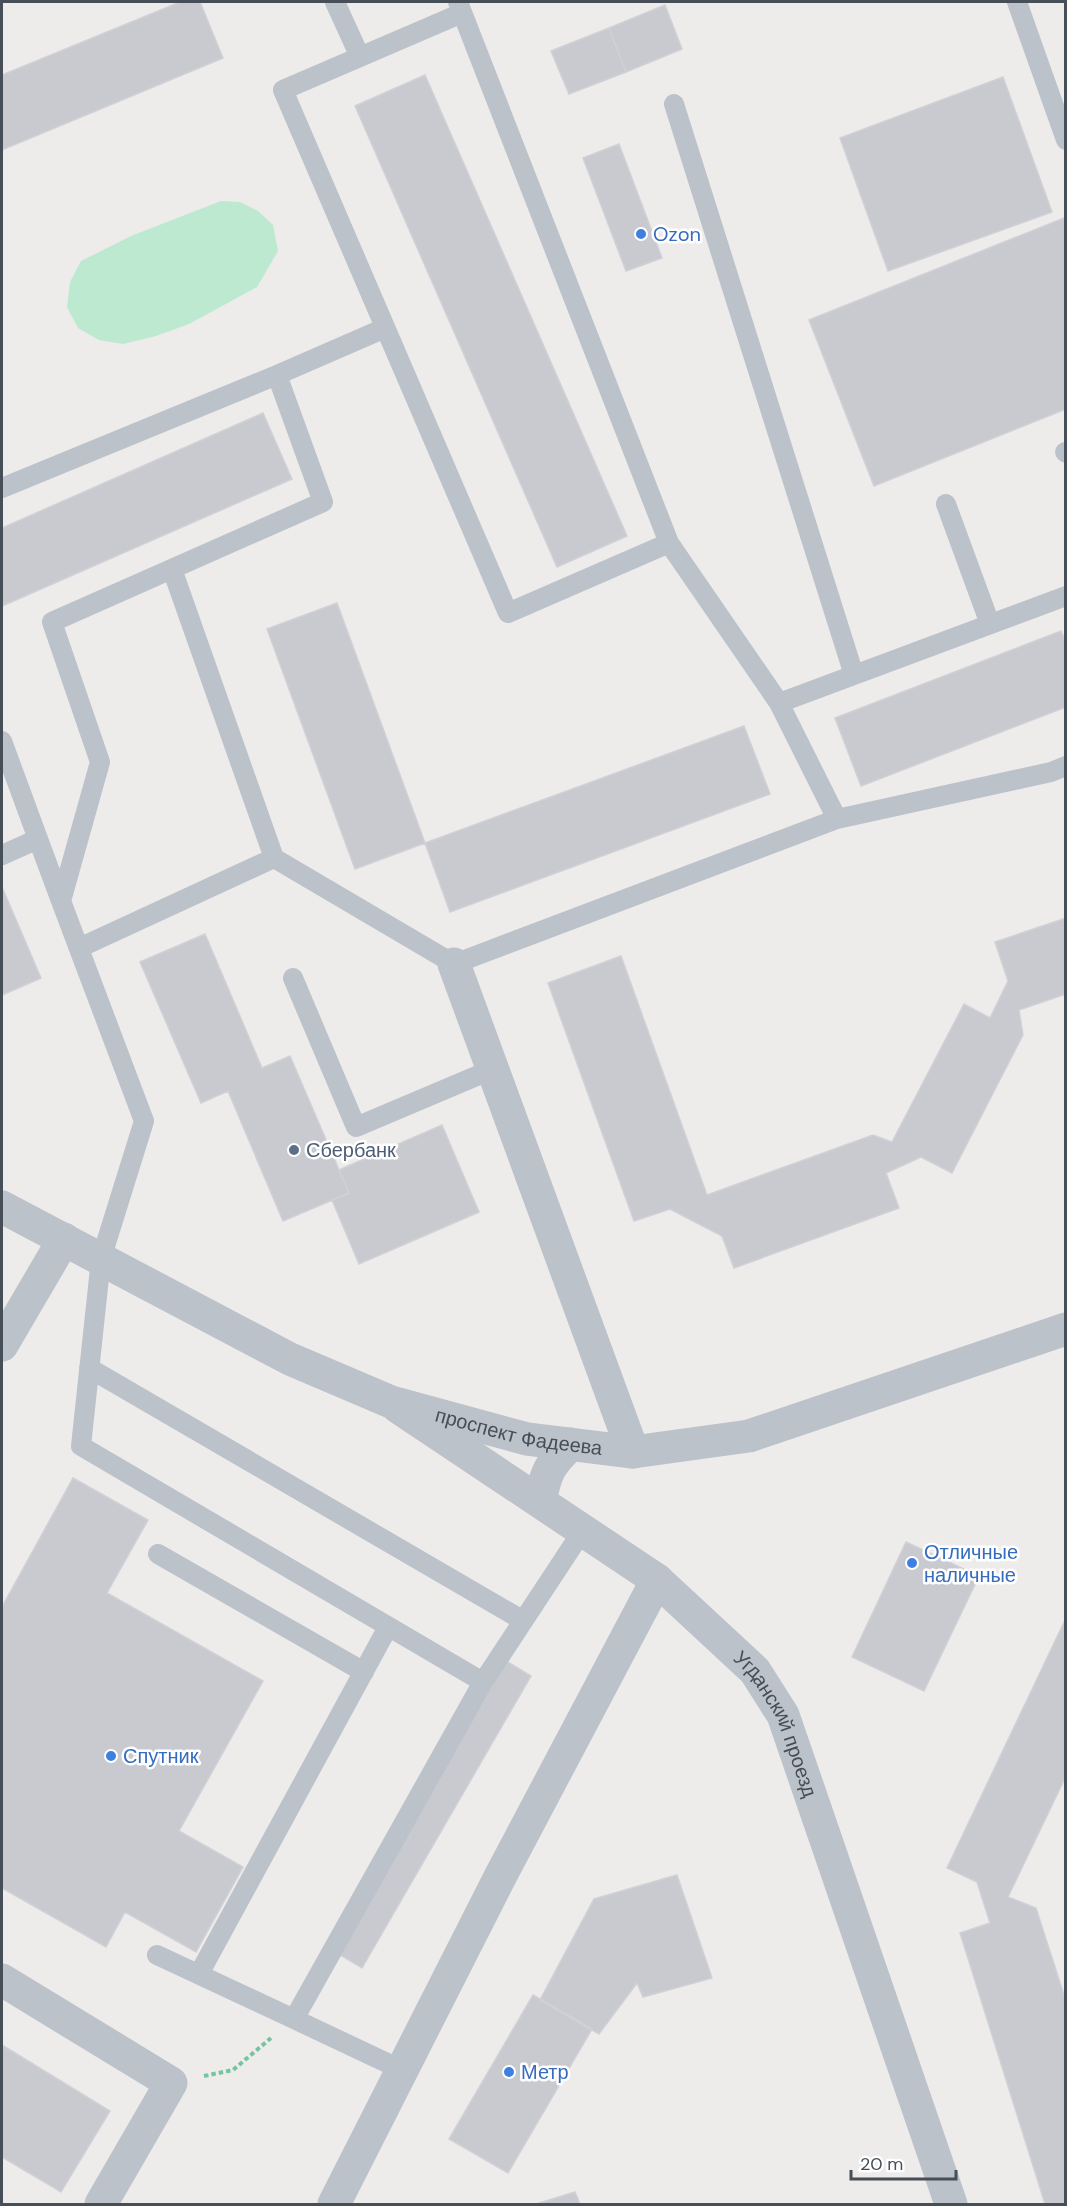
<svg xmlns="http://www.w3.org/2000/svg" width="1067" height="2206" font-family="'DM Sans',sans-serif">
<rect width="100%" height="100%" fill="#eeebeb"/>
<!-- green -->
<path fill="#bce9cf" d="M221,201l19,1 18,9 15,14 5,26 -21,36 -68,37 -33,12 -33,8 -24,-4 -21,-12 -11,-21 3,-25 11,-21 50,-25z"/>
<!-- building -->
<path fill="#c9cad0" stroke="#d0d1d7" stroke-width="1.5" d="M180,2h20l23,56 -221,92v-75z
M665,5l17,44 -56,23 -17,-44z
M609,28l17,44 -57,22 -18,-43z
M425,75l202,461 -70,31 -202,-461z
M1003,77l49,135 -164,59 -48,-133z
M619,144l43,114 -36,13 -43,-113z
M1064,218l2,4v187l-192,77 -65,-166z
M263,413l29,66 -290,127v-78z
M337,603l88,240 -70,26 -88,-240z
M1061,631l5,11v65l-205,79 -26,-68z
M744,726l26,68 -320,118 -25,-69z
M2,887l39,91 -39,17z
M1066,918v76l-47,16 4,25 -71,138 -31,-16 -35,16 13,35 -165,60 -12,-32 -52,-27 -36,12 -86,-238 73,-27 86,239 166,-60 19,7 72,-138 26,14 18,-37 -13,-39z
M205,934l57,134 28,-12 59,137 -66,28 -55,-130 -27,12 -61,-141z
M442,1125l37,87 -120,52 -27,-64 17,-7 -10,-23z
M73,1478l75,42 -41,73 156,88 -84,150 64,36 -47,85 -71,-40 -19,35 -104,-59v-281z
M906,1542l73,34 -55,115 -72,-34z
M1066,1618v158l-58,121 28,11 30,93v203h-21l-85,-271 30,-10 -13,-41 -30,-14z
M506,1661l25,15 -169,292 -25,-15z
M677,1875l35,103 -69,19 -6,-14 -38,51 -59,-34 54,-101z
M533,1995l59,34 -84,144 -59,-34z
M2,2045l108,66 -49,81 -59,-35z
M575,2192l5,12h-44z"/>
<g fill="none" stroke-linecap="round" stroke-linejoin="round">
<!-- path -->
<path stroke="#77c4a1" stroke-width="4" stroke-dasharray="4.5 3" stroke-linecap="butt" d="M204,2076l29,-6 38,-32"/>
<!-- service -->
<path stroke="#bbc2ca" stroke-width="20" d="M335,2l25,55
M458,2l211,541 110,160 58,116
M1017,2l49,138
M462,13l-179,77 225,523 161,-70
M674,104l180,571
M277,375l46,127 -271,120 48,140 -39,139 83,220 -43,138 -20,187 402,236
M1065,452l1,1
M2,488l275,-113 108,-47
M946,504l44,120
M172,569l102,289
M779,703l287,-107
M2,741l36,98
M2,855l36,-16 23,62
M79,948l195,-90 180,106 383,-145 214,-47 15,-6
M293,978l63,149 137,-58
M89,1368l433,252
M158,1554l206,118
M157,1955l137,64 189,-337 100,-152
M199,1974l189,-347
M294,2019l108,51"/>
<!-- minor -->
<g stroke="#bbc2ca" stroke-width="33">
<path d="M454,964l179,488"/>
<path d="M2,1345l62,-106"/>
<path id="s1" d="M398,1407l259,173 98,91 28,44 168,489"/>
<path d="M540,1501c6,-29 9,-36 31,-57"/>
<path d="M2,1980l169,103 -70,121"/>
<path d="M334,2204l167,-329 156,-295"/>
</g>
<!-- tertiary -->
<path stroke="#bbc2ca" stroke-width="33" id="s2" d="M2,1207l288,152 101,43 136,37 106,13 116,-16 317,-107"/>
</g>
<!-- markers -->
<g fill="#3f7fe0" stroke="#fff" stroke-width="2">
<circle cx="641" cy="234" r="6"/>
<circle cx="912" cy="1563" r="6"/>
<circle cx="111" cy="1756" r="6"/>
<circle cx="509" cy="2072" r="6"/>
</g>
<circle fill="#5c6f8a" stroke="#fff" stroke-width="2" cx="294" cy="1150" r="6"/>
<g text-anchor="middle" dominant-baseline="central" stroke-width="5" stroke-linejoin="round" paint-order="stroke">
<!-- shop labels -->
<g font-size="20" fill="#366cbe" stroke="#fff" text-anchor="start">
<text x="653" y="234">Ozon</text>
<text x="924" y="1552">Отличные<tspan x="924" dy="23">наличные</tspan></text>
<text x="123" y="1756">Спутник</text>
<text x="521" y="2072">Метр</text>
</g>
<!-- service labels -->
<g font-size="20" fill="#4e5e75" stroke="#fff" text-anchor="start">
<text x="306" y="1150">Сбербанк</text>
</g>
<!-- street labels -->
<g font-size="20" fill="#464e57" stroke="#fff">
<text stroke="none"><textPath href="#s2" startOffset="567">проспект Фадеева</textPath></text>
<text stroke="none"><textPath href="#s1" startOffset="502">Угданский проезд</textPath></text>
</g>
</g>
<!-- border -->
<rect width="1067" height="2206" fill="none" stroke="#464e57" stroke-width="6"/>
<!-- scale -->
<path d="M851 2170v9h105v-9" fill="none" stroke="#464e57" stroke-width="3"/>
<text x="860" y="2170" font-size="18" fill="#464e57" stroke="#ffffff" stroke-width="4.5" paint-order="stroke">20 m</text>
</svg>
